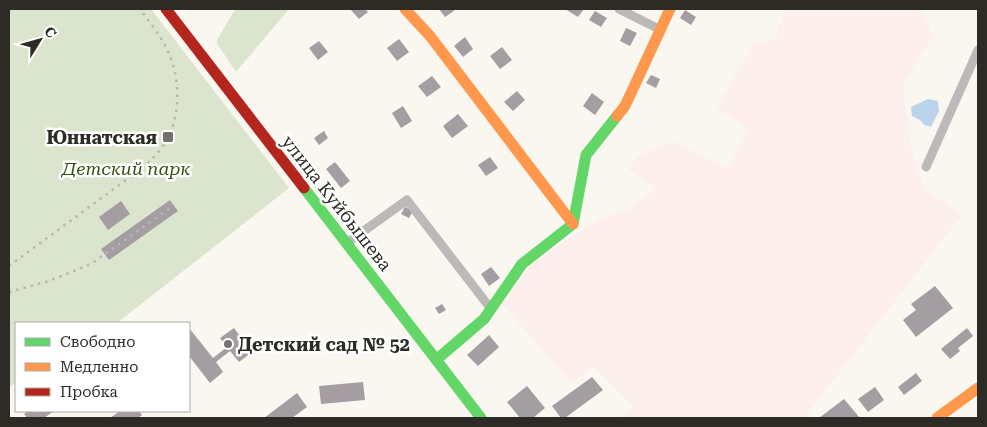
<svg xmlns="http://www.w3.org/2000/svg" width="987" height="427" font-family="'Roboto Serif',serif">
<rect width="100%" height="100%" fill="#faf7f0"/>
<!-- industrial -->
<path fill="#fdefed" d="M784,9h139l10,28 -30,47 7,60 15,46 38,24 -159,204h-184l14,-11 -41,-41 -21,17 -72,-81 24,-35 77,-49 26,-8 29,-21 -28,-20 9,-12 15,-9 23,-6 52,25 22,-38 -33,-21 37,-63 23,-7z"/>
<!-- green -->
<path fill="#dbe5cd" d="M9,9h142l138,179 -172,135h-101v60l-7,5z
M235,9h54l-53,63 -20,-30z"/>
<!-- water -->
<path fill="#bbd3eb" d="M928,99l10,2 1,10 -8,16 -7,-2 -4,-5 -8,-4 -1,-9z"/>
<!-- building -->
<path fill="#a49da1" d="M350,9h15l3,3 -9,7z
M439,9h14l1,2 -9,6z
M565,9h19l-6,8z
M685,10l11,7 -5,8 -11,-7z
M595,11l12,7 -6,9 -12,-7z
M626,28l11,5 -7,13 -10,-5z
M465,37l8,12 -10,8 -9,-11z
M399,39l10,13 -12,9 -10,-13z
M319,41l9,11 -10,8 -9,-12z
M502,47l10,13 -12,9 -10,-13z
M651,75l9,4 -4,9 -10,-5z
M432,76l9,11 -14,10 -9,-11z
M517,91l8,9 -12,11 -9,-9z
M592,93l12,9 -9,13 -12,-9z
M403,106l9,15 -11,7 -9,-15z
M458,114l10,12 -16,12 -9,-12z
M324,131l4,7 -9,7 -5,-7z
M490,157l8,11 -12,8 -8,-11z
M335,162l15,19 -9,7 -15,-19z
M170,200l8,11 -69,49 -8,-11z
M121,201l9,13 -22,16 -9,-13z
M405,207l8,4 -4,7 -8,-4z
M491,267l9,11 -11,8 -8,-12z
M935,286l18,22 -37,29 -13,-17 13,-10 -5,-6z
M442,304l4,6 -7,4 -4,-6z
M189,328l24,30 14,-11 -7,-9 14,-10 18,24 -13,10 -9,-11 -14,11 7,10 -13,11 -21,-27z
M967,328l6,8 -15,12 2,3 -10,8 -9,-10z
M489,335l10,12 -21,19 -11,-11z
M916,373l6,8 -18,14 -6,-8z
M592,377l11,13 -38,28h-4l-9,-12z
M363,382l2,18 -44,4 -2,-18z
M527,386l18,22 -12,10h-13l-13,-16z
M875,387l9,13 -16,12 -10,-13z
M297,393l10,14 -15,11h-28z
M844,399l16,19h-41z
M28,411h26l-10,7h-17l-3,-4z
M120,411h19l3,4 -4,3h-28z"/>
<g fill="none" stroke-linecap="round" stroke-linejoin="round">
<!-- street -->
<path stroke="#bcbab8" stroke-width="9" d="M619,9l42,21
M926,167l52,-117
M347,243l60,-43 84,109"/>
<!-- fast -->
<path stroke="#63d668" stroke-width="11" d="M304,188l177,230
M436,360l48,-41 38,-55 51,-40 13,-69 31,-39"/>
<!-- slow -->
<path stroke="#ff974d" stroke-width="11" d="M405,9l25,27 143,188
M617,116l8,-10 45,-97
M937,418l41,-30"/>
<!-- jam -->
<path stroke="#b3261e" stroke-width="11" d="M166,9l138,179"/>
<!-- rail -->
<path stroke="#b8b6b2" stroke-width="2.5" stroke-dasharray="2.5 5" stroke-linecap="butt" d="M9,266l136,-100c9,-9 18,-18 24,-30 11,-24 11,-58 0,-82 -7,-17 -19,-31 -29,-45
M9,292l40,-11 42,-17 82,-58"/>
</g>
<!-- markers -->
<g fill="#74726d" stroke="#fff" stroke-width="2">
<rect x="162" y="131" width="12" height="12" rx="2.5"/>
<circle cx="228" cy="344" r="5"/>
</g>
<g text-anchor="middle" dominant-baseline="central" stroke-width="5" stroke-linejoin="round" paint-order="stroke">
<!-- poi labels -->
<g font-size="18" font-weight="bold" fill="#2c2b26" stroke="#fff" text-anchor="end">
<text x="157" y="137">Юннатская</text>
<text x="238" y="344" text-anchor="start">Детский сад № 52</text>
</g>
<!-- park labels -->
<g font-size="18" font-style="italic" fill="#355110" stroke="#fff">
<text x="126" y="168">Детский парк</text>
</g>
<!-- street labels -->
<g font-size="18" fill="#2c2b26" stroke="#fff">
<text transform="translate(337 203) rotate(52)">улица Куйбышева</text>
</g>
</g>
<!-- border -->
<rect width="987" height="427" fill="none" stroke="#2c2b26" stroke-width="20"/>
<!-- legend -->
<rect x="15" y="322" width="175" height="90" fill="#ffffff" stroke="#abaaa8"/>
<rect x="25" y="338" width="25" height="8" fill="#63d668" stroke="#abaaa8"/>
<text x="60" y="347" font-size="15" fill="#2c2b26">Свободно</text>
<rect x="25" y="363" width="25" height="8" fill="#ff974d" stroke="#abaaa8"/>
<text x="60" y="372" font-size="15" fill="#2c2b26">Медленно</text>
<rect x="25" y="388" width="25" height="8" fill="#b3261e" stroke="#abaaa8"/>
<text x="60" y="397" font-size="15" fill="#2c2b26">Пробка</text>
<!-- north arrow -->
<g transform="translate(40 40) rotate(53)" stroke="#ffffff" stroke-width="4" paint-order="stroke">
<path d="M0-4L9 19L0 12L-9 19Z" fill="#2c2b26"/>
<text y="-8" font-size="14" font-weight="bold" text-anchor="middle" fill="#2c2b26">С</text>
</g>
</svg>
